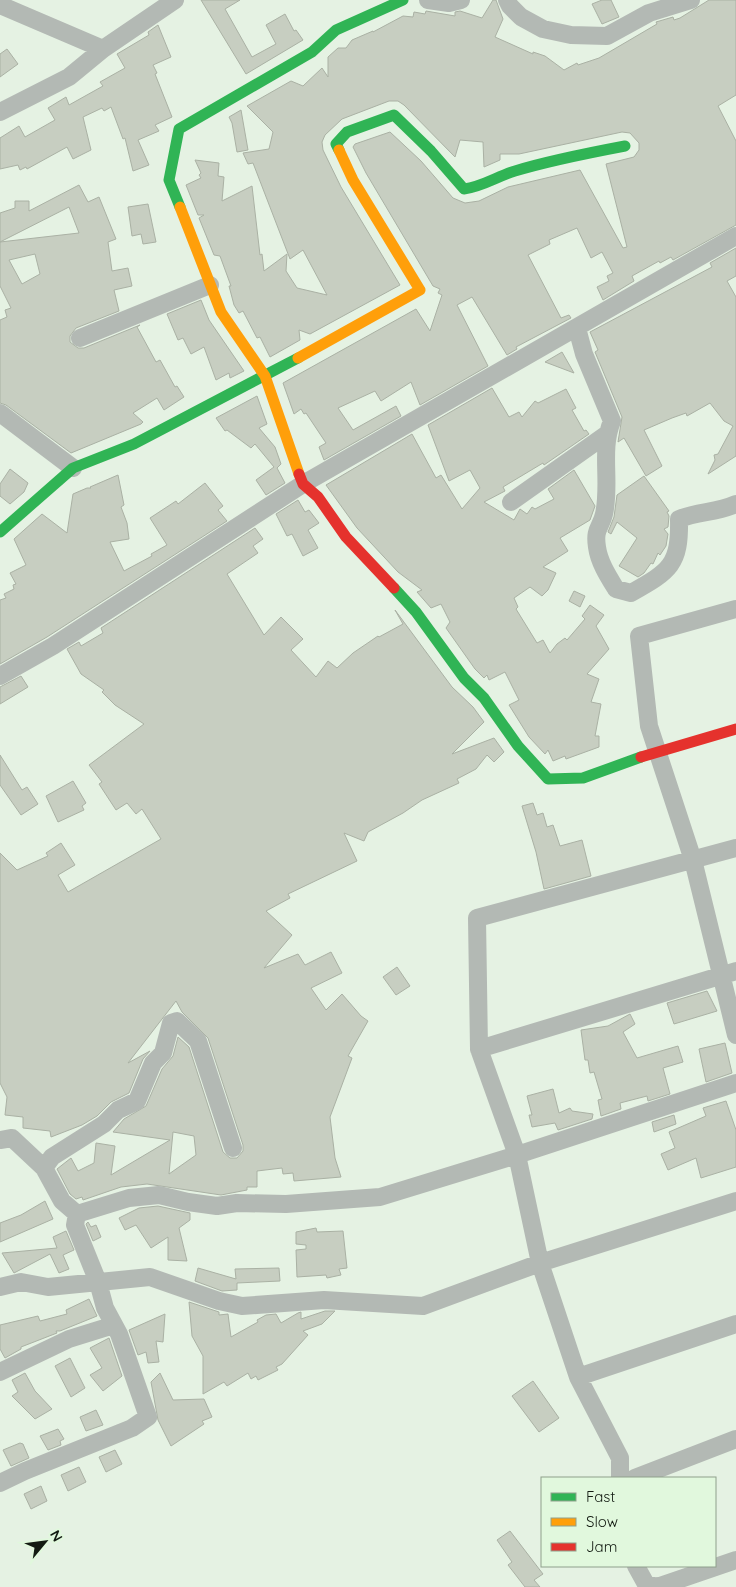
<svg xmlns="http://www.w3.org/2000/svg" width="736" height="1587" font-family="Quicksand,sans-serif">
<rect width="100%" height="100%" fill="#e5f2e3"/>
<!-- building -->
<path fill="#c7cec1" stroke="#aab1a4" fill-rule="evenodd" d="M201,0h39l-15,9 27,48 24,-13 -10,-19 19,-11 9,17 2,-1 7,10 -57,34z
M493,0h3l7,19 -8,18 38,17v-2l12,4 19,14 13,-7 1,2 21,-7 58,-34 -1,-2 17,-5 1,3 6,-2 29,-18h27v95l-18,11 18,35v84l-63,35 -2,-3 -11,6 -1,-2 -27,15 2,5 -31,19 -6,-13 12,-6 -2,-5 6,-3 -11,-21 -11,6 -14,-30 -28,12 1,4 -22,11 33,63 8,-3 2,3 -55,29 1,2 -10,6 -35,-58 -15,8 31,61 -68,39 -9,-23 -30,19 -6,-10 -37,17 15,22 43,-24 5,10 -77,44 -5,-13 7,-4 -20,-30 -2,1 -3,-5 -7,5 -11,-31 133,-74 14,22 12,-36 -4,-2 2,-4 -7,-3 -67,-113 -13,-26 2,-3 35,-12 31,29 32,37 12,5 14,-2 29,-14 72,-17 43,78 4,-1 -21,-83 28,-7 5,-7v-7l-9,-10 -8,-1 -103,22h-19v6l-16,7 -1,-25 -23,-2 -5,17 -51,-52 -6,-4h-9l-47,18 -17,16 -3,7 1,8 18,37 59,98 -90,49 -11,-4 1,10 -30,17 -10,-20 -3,1 -14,-27 -4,2 -5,-8 -5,-19h2l-11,-30 -6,-1 -15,-37 5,-3h-6l-12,-30 15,-7 -2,-3 2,-2 -6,-13 24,3 -1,13 6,1 -2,24 30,-15 8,69 2,-1 2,17 23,-17 -1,17 11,17 30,7 -24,-45 -13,9 -37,-96 -5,1 -5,-11 26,-4 4,-17 -26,-26 44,-25 12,5 19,-18 6,9v-20l10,-9h8l6,-8 21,-9v1l30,-16 10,1 1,-5 11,2 1,-3 29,5v-4l5,-1 22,7z
M602,0h9l8,17 -17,7 -10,-20z
M158,25l13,32 -18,8 4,8 -2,1 17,43 -17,8 4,6 -21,9 11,25 -16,6 -8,-33 -2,1 -12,-32 -7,4 -2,-3 -19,9 8,33 -18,9 -6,-12 -40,22 -1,-2 -6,3 -2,-5 -18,4v-31l19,-12 6,11 30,-17 -7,-12 18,-11 3,8 34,-19 -3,-4 25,-14 -8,-14 32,-19 -1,-3z
M7,49l11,15 -18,13v-23z
M241,110l7,40 -11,2 -5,-29 -3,-6z
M79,185l9,17 11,-5 17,42 -8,3 4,29 16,-3 4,18 -18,4 5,21 -43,17 -6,8v6l8,6h6l56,-23 -3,2 19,35 4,-2 15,27 2,-1 7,11 -20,13 -7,-12 -24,15 10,9 -2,2 -70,29 -65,-48 -6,-2v-83l7,-3 -2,-7 6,-2 -11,-22v-44l79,-9 -10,-26 -69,35v-29l15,-5v-7h14v10zM35,254l5,20 -18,10 -13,-24z
M148,204l8,38 -13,2 -2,-10 -9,2 -4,-29z
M736,248v28l-9,5 9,16v159l-28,18 7,-14 -1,-5 4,-1 15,-28 -9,-5 -14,-18 -23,13 -1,-3 -14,5 -28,12 18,36 -16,10 -22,-38 -6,4 4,-25 -27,-65 3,-2 -8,-18 122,-65 -2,-4z
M201,300l8,20 35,51 -14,7 -1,-5 -13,7 -12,-33 -13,7 -8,-16 -5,2 -11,-26z
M562,352l12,21 -29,-11z
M492,388l17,29 10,-5 3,5 13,-16 3,2 28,-14 10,19 -4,2 12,21 2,-1 3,4 -45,31 -1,-2 -40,24 2,4 -21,11 30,18 6,-11 7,5 5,-7 3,2 19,-10 -6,-10 26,-19 21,36 -5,14 -30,18 8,13 -25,16 13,6 -8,17 -6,6 -12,-9 -16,11 4,9 -2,2 21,34 6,-3 7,13 7,-9 8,-6 2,2 18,-21 -3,-3 8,-11 14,10 -8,11 13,23 -22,25 12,5 -8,23 10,2 -6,32h4v11l-33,12 -1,-3 -12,5 -5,-11 -3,4 -16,-17 -20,-32 10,-5 -14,-28 -16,8 -2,-5 -3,3 -9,-9 -29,-41 4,-6 -9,-18 -10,4 -14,-16 5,-2 -24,-18 -41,-44 -31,-43 86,-51 24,44 5,-3 21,34 18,-21 -10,-18 -21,11 -21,-56z
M257,396l10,28 -8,4 16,19 6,17 -4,4 8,15 -19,12 -10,-15 18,-13 -19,-23 -4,4 -24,-18 -2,1 -9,-13z
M10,469l18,14 -4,9 -14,12 -10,-8v-12z
M118,475l6,30 -3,2 6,16 2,16 -19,3 14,29 28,-15 -1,-2 16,-9 -17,-27 26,-17 2,3 27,-21 18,23 -5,4 9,11 -180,116 -47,27v-64l6,-2 -2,-4 10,-5 -1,-4 3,-1 -6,-11 16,-8 -12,-26 28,-25 25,19 6,-39 14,-6h4l-1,-1z
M644,476l25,35 -2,1 2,4 -1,11 -4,2 4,5 -2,12 -6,9 -2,-2 -5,11 -2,-1 -7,10 -6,4 -19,-11 18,-28 -20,-16 -6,12 -3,-2 6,-15 3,-22z
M298,500l7,12 4,-2 10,13 -11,7 10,18 -15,8 -11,-22 -5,2 -11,-22z
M255,528l8,11 -10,7 5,7 -31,21 37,61 17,-18 22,22 -12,11 25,27 12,-16 9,7 16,-15 25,-17 1,1 24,-13 -8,-14 57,77 21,20 11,15 -32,32 42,-16 10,14 -10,10 -7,-7 -11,14 -19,10 2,4 -37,17 -19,13 -35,19 -4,9 -20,-8 13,28 -69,33 2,4 -24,13 26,24 -28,33 34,-14 7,11 26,-13 11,21 -31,15 15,22 16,-16 19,22 7,5 -20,35 4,2 -22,59 5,41 6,19 -47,4 -1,-8 -10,1 -1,-6 -25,3v16h-10v3l-26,5 -74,-11 -26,3 -38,13 -1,-3 -6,2 -6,-5 -13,-25 14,-11 7,13 16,-8 2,-20 19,3 -4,29 59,-35 -57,-8 11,-13 22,-13 16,-37 11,-13 5,-19 11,10 34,105 7,6h7l6,-7v-6l-35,-107 -26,-26 -6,-11 -48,62 22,-12 -7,8 -14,34 -18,9 -14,14 -15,9 -31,12 -1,-6 -27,-3v-11l-18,-2 2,-18 -7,-14v-230l17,17 31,-14 -2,-3 15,-10 14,22 -17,10 10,17 93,-53 -19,-30 -6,5 -9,-11 -11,7 -17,-26 3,-2 -13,-17 55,-41 -29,-19 -13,-13 2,-2 -23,-16 -14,-25 12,-7 2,4 22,-13 -2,-5zM173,1132l21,4 2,19 -27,19z
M574,591l11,5 -5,11 -11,-6z
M21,676l7,11 -28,17v-17z
M0,755l22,35 5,-3 11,17 -17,11 -21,-30z
M73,781l13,22 -4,3 2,4 -26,12 -12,-26z
M533,803l4,12 6,-2 4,14 6,-2 7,21 22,-6 9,36 -47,13 -8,-37 -14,-46z
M397,967l13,19 -14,9 -13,-18z
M707,991l10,20 -43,13 -7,-21z
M630,1014l5,10 -12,8 14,26 41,-12 5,16 -20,6 7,26 -22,7 -1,-5 -27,7 1,6 -20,7 -3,-16 4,-1 -8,-27 -4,1 -2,-13h-3l-4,-30 27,-4z
M725,1043l7,30 -26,9 -7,-33z
M553,1089l6,24 11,-5 2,3 21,3 -1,5 -34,11 -3,-7 -23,4 -3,-12h3l-5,-19z
M726,1101l10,29v37l-35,11 -5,-20 -28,12 -7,-16 14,-6 -6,-16 37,-16 -3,-8z
M674,1115l2,9 -22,8 -2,-10z
M45,1201l8,18 -53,23v-19l21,-8z
M158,1206l32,7v7l-11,8 8,33 -19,-1v-23l-17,11 -15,-23 -11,5 -6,-12 20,-10z
M88,1222l3,5 5,-2 5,12 -8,4 -7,-17z
M316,1228l1,4 26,-1 4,37 -8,1 2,6 -14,3 -1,-3 -29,2 -1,-27 10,-1v-4l-10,-1v-12z
M66,1231l8,19 -11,5 6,14 -10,4 -9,-19 -36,19 -12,-20 55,-5 -4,-11z
M198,1268l38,11 -1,-10 44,-1 1,13 -43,2v7l-15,1 -27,-10z
M89,1299l8,17 -37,15h-4l1,2 -36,14v2l-16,9 -5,-9v-24l38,-9 2,5 27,-7 -1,-4z
M189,1302l30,10v3l9,-1 3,23 27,-15 -1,-2 9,-5 10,-1 5,9 17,-10 3,-1v7l24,-8h10l-13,13 -19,7 5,4 -26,29 -6,3 2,3 -20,10 -2,-4 -5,3 -3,-6 -21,13 -3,-4 -21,12v-38l-11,-20z
M165,1314l-2,28 -7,-1 3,21 -11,1 -2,-11 -8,3 -9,-25z
M109,1338l13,38 -19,15 -13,-16 12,-7 -12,-20z
M70,1358l15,30 -14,9 -16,-31z
M25,1373l10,18 17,18 -17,10 -23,-23 6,-4 -6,-12z
M160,1373l13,27 31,-1 8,18 -10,4 2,3 -33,22 -13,-26 -7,-38z
M533,1381l26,37 -20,14 -27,-36z
M96,1410l7,15 -17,6 -6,-14z
M58,1429l6,10 -4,2 1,4 -13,5 -8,-14z
M20,1443l3,1 6,14 -18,8 -8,-16z
M115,1450l7,14 -16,8 -7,-15z
M79,1467l7,15 -18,9 -7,-16z
M41,1486l6,15 -16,8 -7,-15z
M510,1531l33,43 -9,6 6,7h-15l-17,-22 4,-3 -15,-22z"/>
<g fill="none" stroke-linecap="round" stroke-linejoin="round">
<!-- street -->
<path stroke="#b3b9b4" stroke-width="18" d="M428,0l21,3 12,-3
M507,0l3,6 11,11 22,12 28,6 36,1 42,-23 42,-13
M0,5l103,44 72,-49
M0,112l69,-35 34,-28
M577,328l7,26 28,67c-12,29 -1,62 -8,93 -3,14 -10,14 -7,33 2,15 11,29 19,42l15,4c39,-22 49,-28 48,-74 20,-8 37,-6 57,-15
M80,338l130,-53
M0,413l73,55
M511,502l96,-68
M736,609l-97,27 10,90 44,134 43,175
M0,676l53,-30 250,-162 433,-248
M479,1049l-2,-131 259,-70
M736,1083l-219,72 23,108 196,-62
M0,1140l12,-2 32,30 18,33 15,13 52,-16 30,-3 29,7 29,4 20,-3 49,1 94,-7 137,-42 -38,-106 257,-78
M44,1168l8,-11 52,-33 14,-14 19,-9 16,-38 10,-10 8,-30 6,-2 21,20 35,107
M0,1287l21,-5 27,5 102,-10 69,24 23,5 82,-6 99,6 117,-43 38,114 158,-53
M0,1372l69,-33 45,-14
M578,1377l42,81v20
M635,1478l101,-39
M0,1483l25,-12 107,-43 16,-11 -29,-83 -14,-26 -7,-26 -23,-57 2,-11
M636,1566l10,18 11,3
M657,1587l79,-27"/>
<!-- fast -->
<path stroke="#30b455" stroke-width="11" d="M339,150l-3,-6 11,-12 47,-17 37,36 33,38c18,-2 34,-13 51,-18 36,-11 73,-18 110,-25
M180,207l-11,-27 10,-51 133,-77 24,-22 67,-30
M0,532l73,-64 61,-24 164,-86
M394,588l22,24 48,66 20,20 34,48 30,33 35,-1 58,-21"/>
<!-- slow -->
<path stroke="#ff9f0a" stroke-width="11" d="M180,207l41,105 44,64 34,98
M298,358l122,-68 -67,-110 -14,-30"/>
<!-- jam -->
<path stroke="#e5322d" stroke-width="11" d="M299,474l4,10 15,13 28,40 48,51
M641,757l95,-28"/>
</g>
<!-- legend -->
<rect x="541" y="1477" width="175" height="90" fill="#e1f8dd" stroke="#8fa08c"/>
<rect x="551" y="1493" width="25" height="8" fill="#30b455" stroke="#8fa08c"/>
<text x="586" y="1502" font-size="15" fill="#131b12">Fast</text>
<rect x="551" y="1518" width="25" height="8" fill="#ff9f0a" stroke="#8fa08c"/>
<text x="586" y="1527" font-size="15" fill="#131b12">Slow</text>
<rect x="551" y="1543" width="25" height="8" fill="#e5322d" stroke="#8fa08c"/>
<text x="586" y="1552" font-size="15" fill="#131b12">Jam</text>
<!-- north arrow -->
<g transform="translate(45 1542) rotate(61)" stroke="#e1f8dd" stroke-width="4" paint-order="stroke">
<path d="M0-4L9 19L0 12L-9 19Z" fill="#131b12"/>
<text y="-8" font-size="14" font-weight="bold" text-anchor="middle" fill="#131b12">N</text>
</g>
</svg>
